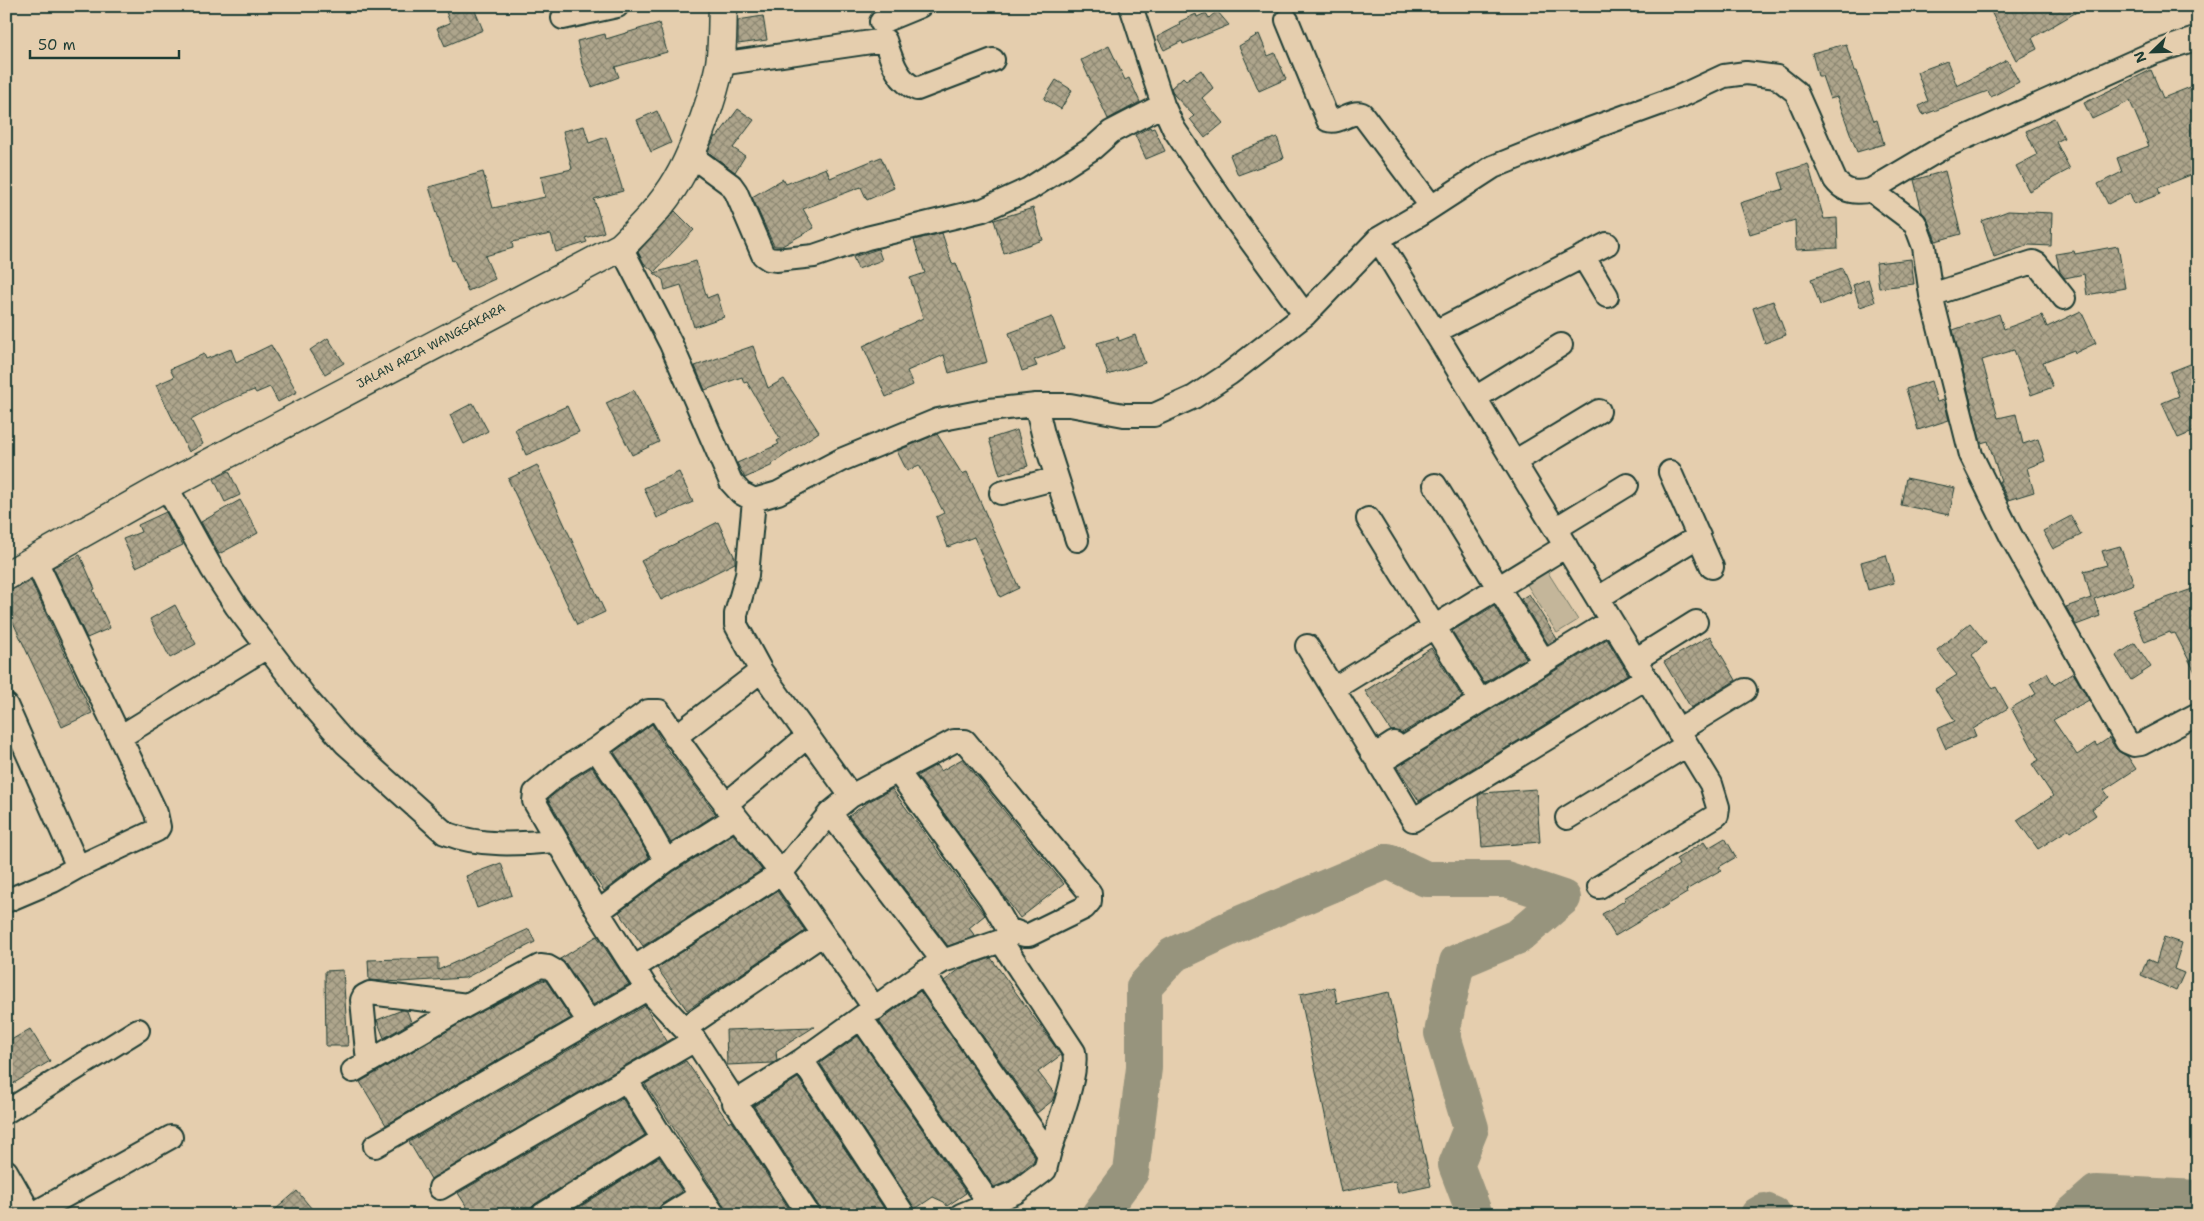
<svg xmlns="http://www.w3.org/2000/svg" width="2204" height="1221" font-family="'Shantell Sans',sans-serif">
<defs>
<pattern id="building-cross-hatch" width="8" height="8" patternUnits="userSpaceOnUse" patternTransform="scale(1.25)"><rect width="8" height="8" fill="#aea58c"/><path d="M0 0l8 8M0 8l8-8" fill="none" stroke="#8d8873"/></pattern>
</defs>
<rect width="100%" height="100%" fill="#e5ceae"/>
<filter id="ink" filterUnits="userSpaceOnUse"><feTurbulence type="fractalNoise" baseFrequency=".02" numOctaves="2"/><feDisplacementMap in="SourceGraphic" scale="10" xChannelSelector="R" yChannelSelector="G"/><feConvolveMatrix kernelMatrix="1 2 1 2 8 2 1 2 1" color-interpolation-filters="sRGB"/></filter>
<g filter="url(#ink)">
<!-- pitch -->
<path fill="#c4b69a" stroke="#727a67" d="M1547,571l31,49 -21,13 -31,-50z"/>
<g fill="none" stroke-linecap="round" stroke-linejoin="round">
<!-- river -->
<path stroke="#97947d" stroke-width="36" d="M1099,1215l32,-43 13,-104v-81l29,-32 66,-31 149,-63 38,18h80l57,19 -44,38 -62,26 -15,71 29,95 -15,37 19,50
M1758,1215l7,-4 9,4
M2071,1215l25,-22 102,5"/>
</g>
<!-- building -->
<path fill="url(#building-cross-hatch)" stroke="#1f3d34" d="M444,6h29l10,24 -38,16 -8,-18 13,-5z
M1988,6h99l-55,32 5,11 -21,11z
M1217,11l12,14 -46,19 -1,-3 -18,9 -7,-13 23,-12 -1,-3 17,-8 1,3 9,-4 3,5z
M763,16l4,24 -29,4v-24z
M659,23l8,29 -52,15 4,10 -27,10 -10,-23 -5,-23 28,-7 1,5z
M1259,34l9,22 7,-3 11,26 -27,12 -20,-45z
M1846,44l8,27h2l18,50 3,-1 7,24 -27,8 -20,-55 -7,2 -8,-23h-4l-6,-23z
M1109,46l16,34 4,-2 11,24 -32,17 -27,-59z
M2007,60l12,22 -28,15 -3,-6 -65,24 -4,-9 9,-5 -11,-29 30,-11 10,25z
M1201,70l12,18 -11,10 21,25 -18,15 -15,-19 4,-3 -20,-21 -3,-7 12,-11 3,3z
M2151,70l12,28 35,-14v88l-40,16 2,6 -26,10 -4,-11 -22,11 -10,-20 24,-12 -5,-14 32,-12 -19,-45 -38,18 -8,-16z
M1056,80l16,10 -11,19 -17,-10z
M738,109l16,11 -21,28 12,8 -10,16 -27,-20 7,-16 2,1z
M657,111l14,32 -20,9 -14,-32z
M2054,118l10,20 -8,4 14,27 -41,22 -13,-25 21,-11 -11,-24z
M584,126l5,17 17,-6 17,54 -29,8 10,33 -19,6 2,4 -31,10 -5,-18 -39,8 1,6 -28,8 10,23 -27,12 -14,-31 -2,1 -23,-74 54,-15 10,36 52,-11 -4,-21 31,-7 -9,-38z
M1150,127l1,2 3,-1 11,23 -19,8 -11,-24z
M1277,137l7,21 -46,17 -8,-20z
M881,157l13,31 -27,12 -6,-13 -58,22 11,19 -32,18h-8l-22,-49 31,-18 3,5 40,-16 4,10z
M1808,164l16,55 13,-1 1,30 -42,2 -1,-30 -45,14 -10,-31 44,-14 -5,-16z
M1945,171l16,63 -25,7 -9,-23 -5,-6 -8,-32z
M1033,208l10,32 -39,13 -10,-33z
M675,211l19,19 -40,42 -10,-9 -6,-11z
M2008,211l44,2 -1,33 -22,-1 -35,12 -12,-36z
M942,233l10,31 4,-1 15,41 16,58 -38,11 -5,-18 -37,16 6,14 -27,12 -23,-51 60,-28 -13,-40 15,-5 -11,-33z
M2118,246l7,42 -38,7 -3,-21 -19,4 -5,-6 -4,-18 18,-3 1,3z
M878,249l4,11 -24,9 -5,-12z
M1911,259l3,25 -35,4 -3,-25z
M696,261l11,37 10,-4 7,23 -30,10 -13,-42 -16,5 -2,-10 -9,-7z
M1842,268l10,25 -32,12 -9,-26z
M1868,279l7,23 -15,5 -7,-22z
M1773,301l13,34 -21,8 -12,-35z
M2081,311l15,32 -21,10 -1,-3 -31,12 10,25 -22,8 -17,-45 -32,10 16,58 18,-4 7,30 15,-5 7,22 -18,7 7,24 -26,8 -9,-19h2l-13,-40 -7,2 -28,-113 46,-16 5,15 38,-14 5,12z
M1052,317l12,32 -30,11 3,6 -15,5 -13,-38z
M1135,335l10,28 -37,12 -11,-32 21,-6 1,4z
M328,338l16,25 -19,11 -15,-24z
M271,345l26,47 -19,10 -8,-15 -14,6 -2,-3 -30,12 -33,18 12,24 -14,8 -33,-67 18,-8 -4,-8 34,-15 2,5 25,-10 5,13z
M753,346l15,42 16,-9 35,53 -47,32 1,1 -28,13 -8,-15 42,-19 -2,-3 3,-2 -33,-57 -3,1 -2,-6 -37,13 -10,-24z
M2198,361v69l-20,8 -16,-35 17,-7 -9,-24z
M1931,381l6,21 7,-2 5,20 -31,10 -12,-41z
M634,390l25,52 -27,13 -26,-52z
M473,403l15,28 -24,13 -14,-29z
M567,406l12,26 -53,23 -11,-26z
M1017,430l11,36 -28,9 -11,-36z
M937,434l25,40 5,-2 52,116 -19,9 -26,-60 -26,10 -12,-30 8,-4 -25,-48 -12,6 -10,-20z
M537,465l68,147 -28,13 -69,-146z
M229,471l11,24 -15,7 -11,-23z
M679,472l14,30 -36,16 -13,-30z
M1906,478l49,10 -6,27 -48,-10z
M240,500l18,33 -39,21 -18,-32z
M166,512l17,33 -47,22 -13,-28 18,-7 -3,-7z
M2071,516l10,19 -28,14 -10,-18z
M718,522l17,36v5l-74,37 -20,-39z
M2120,546l14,38 -40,15 6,17 -24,9 -10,-18 25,-9 -7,-27 23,-6 -5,-14z
M80,555l15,34 -2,1 17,38 -23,10 -34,-71z
M1886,555l8,28 -26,7 -7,-28z
M31,581l61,132 -30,14 -51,-109 -5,2v-28z
M2198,587v91l-23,-45 -4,1 -1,-2 -25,10 -13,-32z
M1529,594l28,45 -9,5 -27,-45z
M175,605l21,39 -26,14 -20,-39z
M1494,606l32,52 -42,25 -32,-52z
M1970,623l16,20 -14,12 21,34 3,-2 12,21 -35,21 3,7 -30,13 -9,-20 18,-8 -20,-32 22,-14 -20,-25z
M1710,636l26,44 -45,28 -27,-46z
M1607,639l21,35 -209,127 -22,-34z
M2135,643l16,24 -20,13 -15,-24z
M1431,648l31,49 -60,36 -11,-2 -26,-40z
M2047,673l7,12 19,-12 16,27 -36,20 24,35 18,-12 2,3 12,-8 7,11 12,8 8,12 -32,21 5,7 -17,12 4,6 -25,17 -2,-3 -31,20 -21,-29 36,-24 -21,-32 7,-4 -28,-52 25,-14 -6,-10z
M652,724l12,21 52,69 -45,29 -21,-37 -36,-54z
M962,759l102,125 -44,34 -103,-142 19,-11 5,6z
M592,767l36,53 21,37 -45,34 -18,-26 -38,-66 25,-20z
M892,789l93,126 -16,13 6,8 -27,10 -99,-130 19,-14z
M1536,789l4,53 -58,5 -4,-51 5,-3z
M733,834l29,36 -119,76 -24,-34 54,-40z
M1725,838l11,19 -17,10 2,3 -35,20 1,3 -72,43 -13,-22 24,-14 -2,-2 55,-33 -3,-6 28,-17 4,6z
M501,863l11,32 -35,13 -11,-32z
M777,891l28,40 -118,79 -30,-42z
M529,929l6,13 -70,36 -64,4 -32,-2 -1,-20 70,-2v12z
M597,936l32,48 -36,21 -27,-41 -6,-5z
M2164,937l18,6 -8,26 10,4 -8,18 -35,-16 6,-16 9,4z
M991,958l70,97 -23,17 17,22 -3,7 -15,12 -93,-132 16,-12z
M343,970l5,76h-22l-1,-75z
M543,980l3,1 25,37 -185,107 -26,-43 113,-66z
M1334,987l3,16 52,-11 42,194 -33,7 -3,-12 -54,11 -41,-198z
M920,991l115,166 -2,5 -24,19 -15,6 -115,-166z
M645,1006l22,35 -236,138 -22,-37z
M402,1010l5,1 4,11 -27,16 -7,-18z
M814,1027l-38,24 1,10 -4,2 -46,2 -1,-35z
M30,1029l20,32 -44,27v-45z
M858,1036l108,157 -19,13 -3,-4 -11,-5 -18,12 -95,-146z
M686,1061l43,62 3,-2 61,94h-66l-2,-7 -80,-124z
M798,1078l87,132 -6,5h-57l-2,-7 -66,-102z
M622,1098l23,37 -110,69 -4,4 -2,7h-57l-14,-22z
M659,1157l23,34 -20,13 -6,11h-89z
M297,1191l20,24h-48z"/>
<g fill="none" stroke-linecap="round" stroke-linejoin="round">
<!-- minor casing -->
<g stroke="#1f3d34" stroke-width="26">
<path id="minor" d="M1131,6l32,99 11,24 57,85 74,101
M563,18l54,-12
M1287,20l41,100c12,4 22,-10 34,-6l69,92
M881,22l39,-16
M720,64l165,-24c6,18 12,42 32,49l76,-29
M689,154l42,31 5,7 27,63 6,4 7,1 38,-4 53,-18 116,-28 46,-21 64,-41 18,-16 52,-27
M1871,190l44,33 9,24 7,48 40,160 40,81 116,206 7,3 7,-1 57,-30
M1378,239l333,545 7,23 -1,8 -118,72
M621,247l50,97 60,138 10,11 13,7 24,-7 63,-33 97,-40 51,-10 47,-5h34l54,10h30l40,-18 35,-23 76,-59 73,-76 41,-24 74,-48 72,-29 116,-42 43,-20 22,-3 31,4 19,15 39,88c9,12 21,14 36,10l71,-42 211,-95 45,-15
M1583,256l24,40
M1931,295l102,-33 4,2 27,34
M1435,332l172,-88
M1475,398l86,-53
M1036,405l7,29 34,106
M1514,462l85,-51
M1670,472l42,95
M1435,485l109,177
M166,486l46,83 24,37 70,92 39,45 100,90c35,14 74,11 111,8
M1001,493l56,-15
M754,500l-7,75 -11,39v11l25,46 90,125 103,-55h11l125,152v8l-6,7 -55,27h-5l-16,-6 -18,-31 -92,-126
M1368,519l112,182
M1555,529l72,-44
M35,559l121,254 3,14 -2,3 -79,37
M1598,598l101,-62
M1611,621l-232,142 34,57 233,-142
M1307,646l67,110 20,-13
M1635,660l61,-38
M1333,689l233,-143
M6,705l72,162 -25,14 -47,20
M1678,731l67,-41
M120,737l147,-90
M675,737l86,-66
M596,749l43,64 27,48
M851,796l-21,17 -49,60 94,136
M725,805l83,-69
M830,813l113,148
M1567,818l120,-73
M598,912l68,-51 70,-44
M635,967l146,-94c-42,-53 -86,-105 -122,-162h-11l-52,38 -31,19 -30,25 -1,8 64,111 49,77 48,51 114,175
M923,973l126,181 -4,16 -29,22 -55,23
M861,1018l129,186
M685,1028l138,-94
M802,1060l102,155
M368,1062l-6,-62 2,-4 6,-3 97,12
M353,1071l114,-66 73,-39 8,1 7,4 34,51
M627,1081l36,58 51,76
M734,1103l68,-43 121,-87 20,-12 58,-20 73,111c5,22 -18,78 -25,102
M6,1112l132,-82
M375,1146l272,-157
M6,1171l25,44 140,-78
M440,1188l255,-148
M542,1215l121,-76
M669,1215l32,-20"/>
</g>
<!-- tertiary casing -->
<g stroke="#1f3d34" stroke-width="31">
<path id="tertiary" d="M6,576l160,-90 455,-239c21,-21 42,-42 57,-68 16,-27 36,-84 42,-115 3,-19 2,-39 3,-58"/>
</g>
<!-- minor -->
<use href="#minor" stroke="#e5ceae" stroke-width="22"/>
<!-- tertiary -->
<use href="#tertiary" stroke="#e5ceae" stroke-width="28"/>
</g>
</g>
<g text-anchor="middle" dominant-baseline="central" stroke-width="4.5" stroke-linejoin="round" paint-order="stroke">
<!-- street labels -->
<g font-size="12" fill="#1f3d34" stroke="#e5ceae">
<text transform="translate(431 346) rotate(-28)">JALAN ARIA WANGSAKARA</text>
</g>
</g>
<!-- margin -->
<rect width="2204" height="1221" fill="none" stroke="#e5ceae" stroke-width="25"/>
<rect x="12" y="12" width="2179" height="1196" fill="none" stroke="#1f3d34" stroke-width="2" filter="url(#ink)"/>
<!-- north arrow -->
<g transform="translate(2152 52) rotate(247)" stroke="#e5ceae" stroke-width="4" paint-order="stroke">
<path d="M0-4L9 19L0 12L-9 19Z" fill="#1f3d34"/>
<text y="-8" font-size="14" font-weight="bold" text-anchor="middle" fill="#1f3d34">N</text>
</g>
<!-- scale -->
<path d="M30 50v8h149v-8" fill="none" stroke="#1f3d34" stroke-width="2.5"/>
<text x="38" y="50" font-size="15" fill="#1f3d34" stroke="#e5ceae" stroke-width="4" paint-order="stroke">50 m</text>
</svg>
